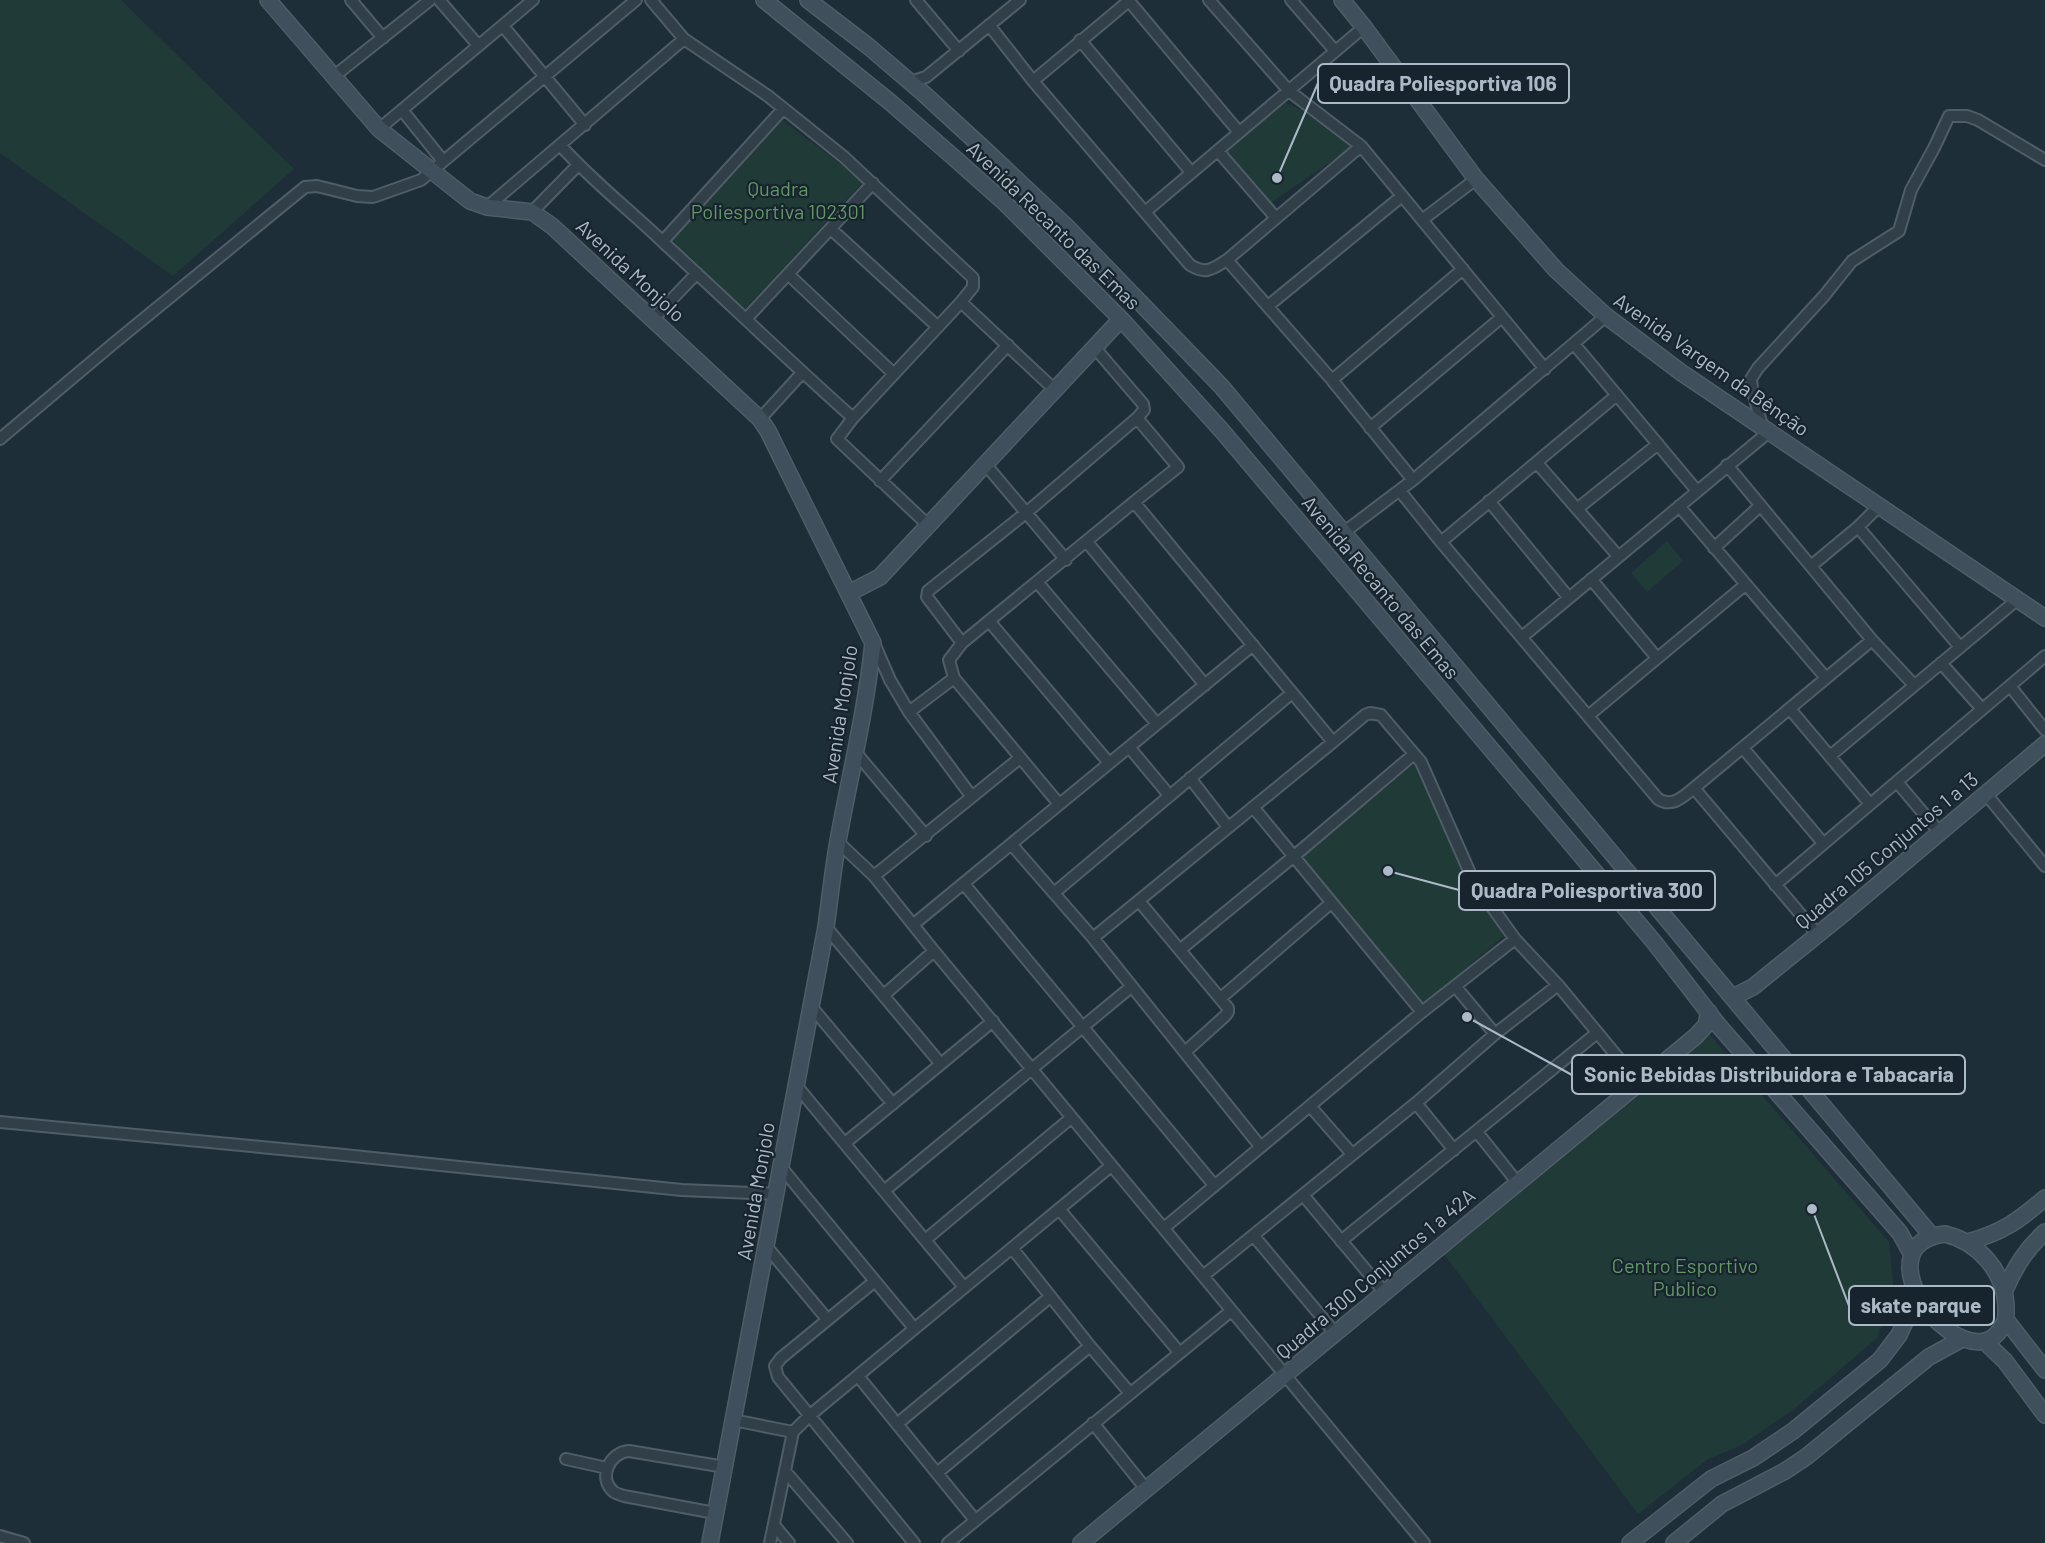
<svg xmlns="http://www.w3.org/2000/svg" width="2045" height="1543" font-family="Barlow,sans-serif">
<rect width="100%" height="100%" fill="#1e2e39"/>
<!-- green -->
<path fill="#203a38" d="M0,0h121l173,169 -121,107 -173,-123z
M1284,102l42,20 25,26 -82,56 -46,-53z
M782,120l82,61 -120,129 -71,-70z
M1667,541l16,20 -36,31 -16,-19z
M1414,764l56,121 34,51 -82,69 -120,-148z
M1709,1034l180,208 5,51 -17,45 -83,71 -52,36 -34,14 -70,55 -194,-260z"/>
<g fill="none" stroke-linecap="round" stroke-linejoin="round">
<!-- street casing -->
<g stroke="#4f5d67" stroke-width="14">
<path id="street" d="M351,0l32,38
M439,0l39,45
M651,0l33,39 84,57 76,61 129,121v9l-12,15 -108,116 -16,21 92,87
M916,0l43,51
M1209,0l80,91 72,55 184,223
M1291,0l44,51
M1129,1l109,130
M989,25l44,56 157,184c17,10 22,4 37,-5l134,-114
M503,26l82,99
M1080,40l111,132
M333,77l97,-77
M1033,81l97,-81
M910,82l16,-5 94,-77
M402,110l41,51
M379,129l154,-129
M560,145c32,36 70,65 104,98 63,58 125,118 189,175
M1218,151l58,67
M487,207l197,-168
M532,212l46,-47
M1145,212c73,-62 146,-124 219,-185
M1422,220l54,-41
M831,229l107,98
M663,241l120,-132
M1227,260l105,120 81,100
M789,275l105,99
M961,302l95,89
M1268,306l134,-110
M653,319l44,-46
M746,319l127,-136
M1574,344l123,147
M1095,348l48,56 1,6 -7,8 41,49 -44,35 199,240 32,-27 5,-2 11,2 40,47 53,120 41,57 43,46 81,98
M1332,380l131,-111
M760,419l42,-46
M1762,426l-10,-38 -1,-9 7,-11 66,-72 28,-35 47,-30 12,-41 23,-42 15,-32h18l11,4 67,40
M1370,428l132,-111
M0,439l114,-96 191,-156 12,-1 40,10 16,1 48,-17 215,-180
M1537,463l81,93
M986,465l80,95
M1727,465l145,175 42,45
M880,481l128,-136
M1400,491l41,51 217,257c14,9 25,-2 36,-11l178,-148
M1489,501l80,97
M1679,506l147,172
M1577,509l81,-65
M1858,527l102,120
M1343,533l70,-53 193,-164
M1087,542l118,143
M1441,542l176,-147
M1714,548l46,-42
M1811,566l47,-39 21,-21
M1591,579l66,79
M1038,583l119,141
M989,621l120,142
M1522,637l248,-206
M874,643l16,37 19,32 63,85
M962,643l-35,-46 1,-6 99,-79 110,-94
M1941,663l41,46
M2010,686l35,44
M1790,709l80,95
M909,712l45,-34
M1588,716l157,-131
M1129,747l40,48
M1743,748l80,95
M857,754l69,82
M1830,756l188,-157
M1190,778l38,49
M1897,782l43,51
M1694,788l124,147
M1986,794l59,72
M1059,804l-105,-126 -5,-18 13,-17 172,-141
M1253,807l169,205
M838,842l36,34 60,75 490,592
M1012,845l81,93 167,208
M874,876l146,-118
M964,884l250,301
M1775,885l270,-229
M1054,893l238,-200
M1139,901l89,107v4l-3,4 -40,36
M914,924l339,-279
M826,927l114,136
M1093,938l240,-196
M1181,949l112,-92 121,-103
M1455,986l40,48
M884,995l50,-44
M1222,997l109,-94
M810,1005l83,99
M795,1084l169,203
M1416,1103l38,47
M1310,1106l42,48
M0,1122l344,33 338,35 95,4
M1477,1132l40,50
M845,1143l148,-122
M781,1167l94,114
M884,1191l247,-204
M1303,1195l82,98
M1059,1209l120,143
M1164,1228l258,-216 93,-73
M1253,1235l82,98
M925,1240l146,-122
M1341,1241l256,-208
M766,1246l61,73
M1012,1248l78,98 39,46
M1203,1276l213,-173 79,-69 63,-49
M858,1376l117,144
M733,1420l60,12
M1093,1423l53,66
M897,1424l153,-127
M566,1459l41,9
M785,1471l62,72
M937,1473l153,-127
M715,1513l-91,-17c-3,-1 -7,-2 -10,-4 -17,-14 -4,-40 15,-41l96,16
M774,1525l15,18
M0,1536l24,7
M770,1543l23,-111 16,-16 302,-250
M914,1543l-136,-166 -3,-11 6,-8 94,-77 39,47
M948,1543l283,-232"/>
</g>
<!-- secondary casing -->
<g stroke="#4f5d67" stroke-width="18">
<path id="secondary" d="M268,0l111,129 91,72 17,6 45,5 20,14 208,193 8,12 105,212c-7,67 -23,132 -35,198 -5,28 -8,57 -12,86l-116,616
M764,0l126,102 61,53 53,47 117,117 102,113 431,510 65,84 181,207 11,20
M808,0l60,46 55,47 60,55 84,79 154,159 710,849
M1342,0l22,27 112,152 80,91 50,46 76,57 363,245
M849,593l31,-16 241,-258
M1733,997l20,-10 89,-72 203,-171
M1945,1234c33,8 59,37 61,71 0,9 1,15 -4,22 -4,7 -9,12 -17,14 -48,10 -118,-98 -40,-107z
M1968,1242c35,-10 50,-21 77,-44
M2005,1290c10,-23 21,-41 40,-58
M2007,1321l38,49
M1984,1341l21,20 40,54
M1081,1543l615,-507 10,-11 3,-13
M1630,1543l81,-64 42,-21 40,-27 87,-71 19,-25 10,-22 6,-22
M1674,1543l48,-39 63,-33 21,-14 123,-100 33,-18"/>
</g>
<!-- street -->
<use href="#street" stroke="#313f49" stroke-width="10"/>
<!-- secondary -->
<use href="#secondary" stroke="#3f4f5c" stroke-width="15"/>
</g>
<g text-anchor="middle" dominant-baseline="central" stroke-width="4.5" stroke-linejoin="round" paint-order="stroke">
<!-- park labels -->
<g font-size="20" fill="#619864" stroke="#17242d">
<text x="778" y="188">Quadra<tspan x="778" dy="23">Poliesportiva 102301</tspan></text>
<text x="1685" y="1265">Centro Esportivo<tspan x="1685" dy="23">Publico</tspan></text>
</g>
<!-- street labels -->
<g font-size="20" fill="#abbac6" stroke="#17242d">
<text transform="translate(1054 225) rotate(44)">Avenida Recanto das Emas</text>
<text transform="translate(631 270) rotate(43)">Avenida Monjolo</text>
<text transform="translate(1712 364) rotate(35)">Avenida Vargem da Bênção</text>
<text transform="translate(1381 587) rotate(50)">Avenida Recanto das Emas</text>
<text transform="translate(839 714) rotate(-81)">Avenida Monjolo</text>
<text transform="translate(1886 850) rotate(-40)">Quadra 105 Conjuntos 1 a 13</text>
<text transform="translate(755 1191) rotate(-80)">Avenida Monjolo</text>
<text transform="translate(1375 1273) rotate(-40)">Quadra 300 Conjuntos 1 a 42A</text>
</g>
</g>
<!-- callouts -->
<path fill="none" stroke="#abbac6" stroke-width="2" d="M1277 178L1318 83M1388 871L1459 890M1467 1017L1572 1075M1812 1209L1849 1306"/>
<g fill="#abbac6" stroke="#17242d" stroke-width="2">
<circle cx="1277" cy="178" r="6"/>
<circle cx="1388" cy="871" r="6"/>
<circle cx="1467" cy="1017" r="6"/>
<circle cx="1812" cy="1209" r="6"/>
</g>
<g fill="#17242d" stroke="#abbac6" stroke-width="2">
<rect x="1318" y="64" width="251" height="39" rx="6"/>
<rect x="1459" y="871" width="256" height="39" rx="6"/>
<rect x="1572" y="1055" width="393" height="39" rx="6"/>
<rect x="1849" y="1286" width="145" height="39" rx="6"/>
</g>
<g font-size="21" text-anchor="middle" font-weight="bold" fill="#abbac6">
<text x="1443" y="91">Quadra Poliesportiva 106</text>
<text x="1587" y="898">Quadra Poliesportiva 300</text>
<text x="1769" y="1082">Sonic Bebidas Distribuidora e Tabacaria</text>
<text x="1921" y="1313">skate parque</text>
</g>
</svg>
